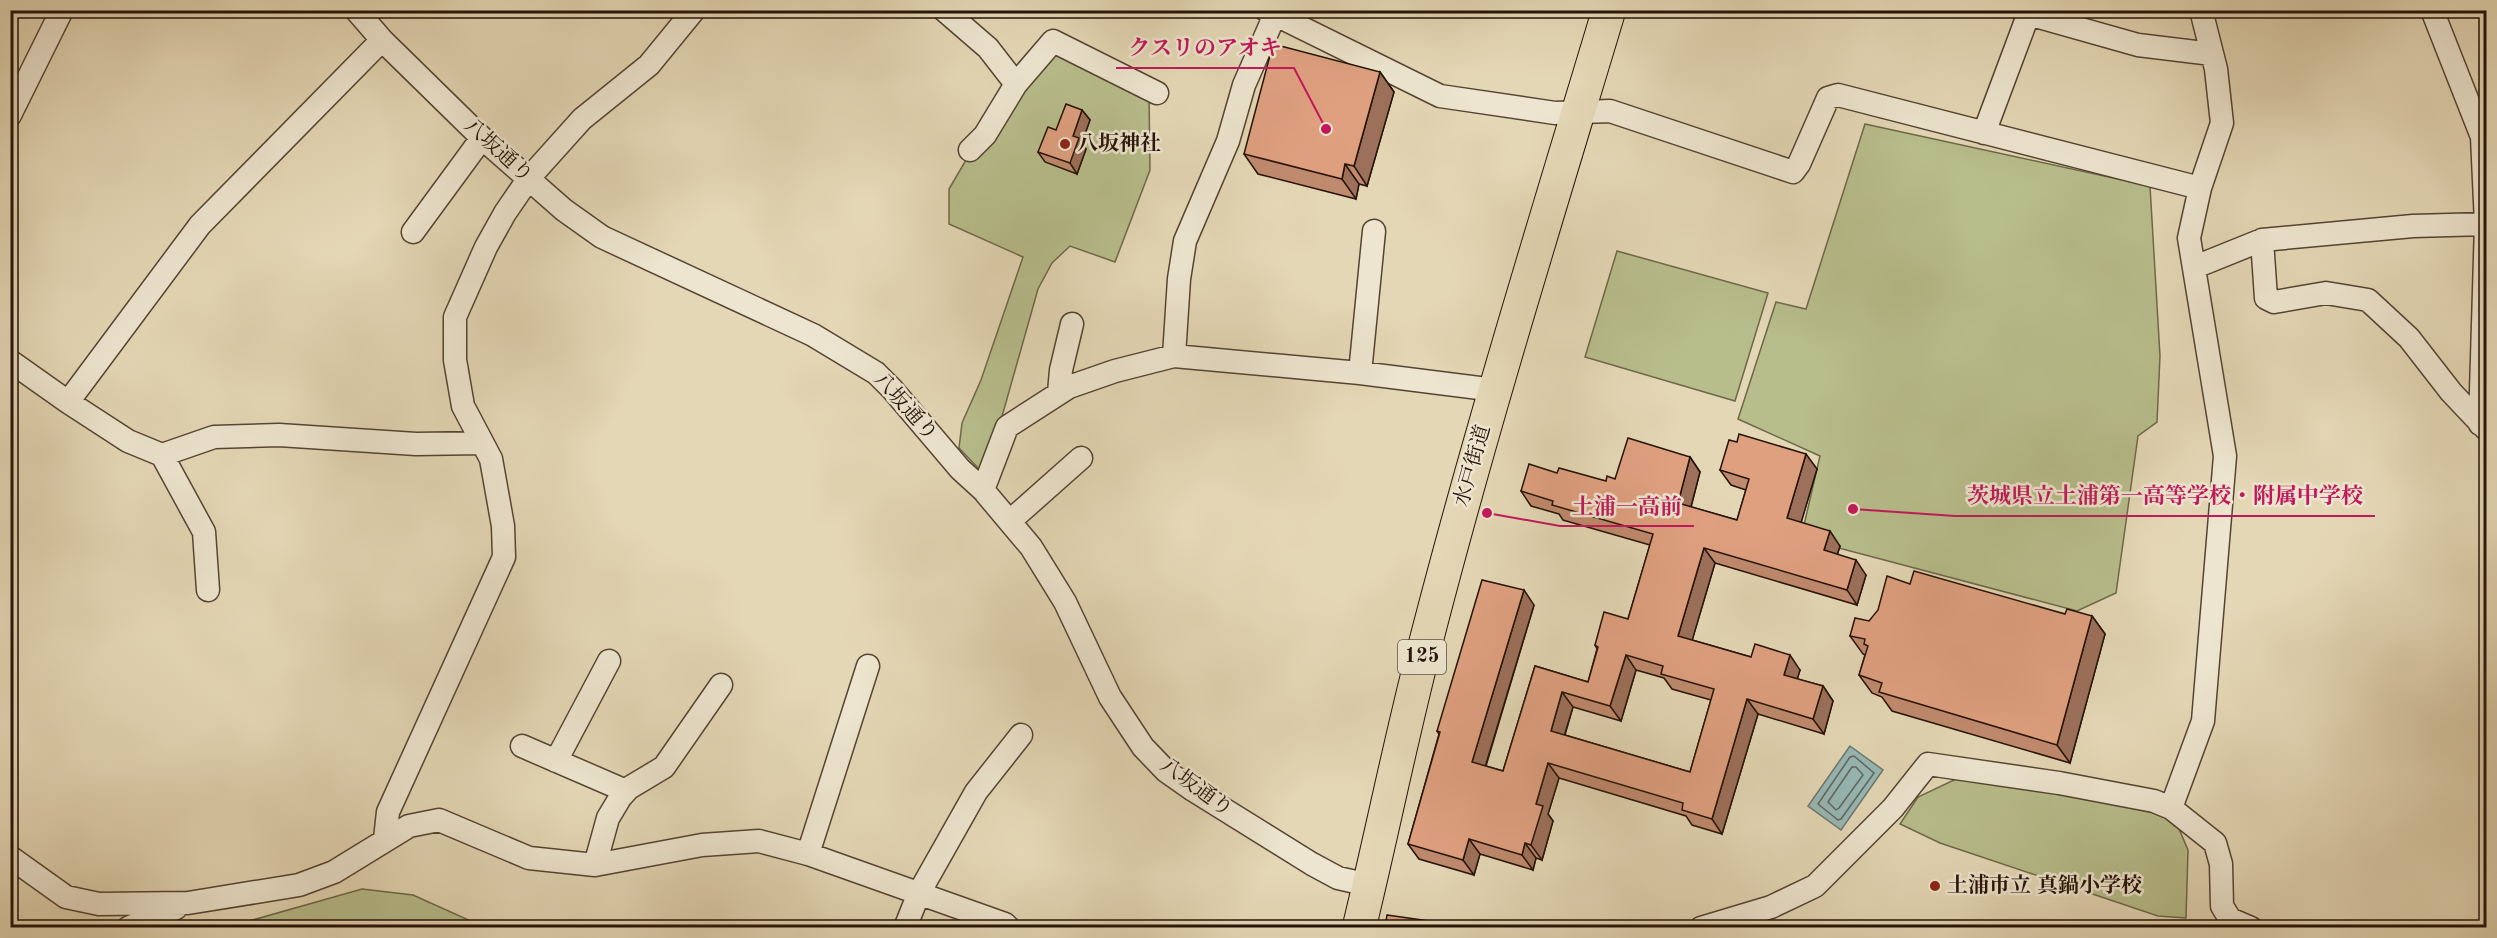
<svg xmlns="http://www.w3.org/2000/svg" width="2497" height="938" font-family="'Old Standard TT','Noto Serif JP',serif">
<rect width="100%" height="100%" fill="#e4d7b5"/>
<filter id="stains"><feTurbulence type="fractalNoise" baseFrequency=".00333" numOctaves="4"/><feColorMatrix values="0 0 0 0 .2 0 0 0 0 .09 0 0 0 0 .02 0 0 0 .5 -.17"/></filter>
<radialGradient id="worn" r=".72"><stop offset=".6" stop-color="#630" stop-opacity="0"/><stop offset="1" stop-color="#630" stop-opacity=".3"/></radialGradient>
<!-- green -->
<path fill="#b7bd8b" stroke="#6e684a" stroke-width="1.5" d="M1053,52l96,44 1,74 -35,92 -45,-16 -18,17 -14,26 -37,131 -22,49 -20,-21 3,-25 19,-43 42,-123 -74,-33v-35l17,-29 27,-25 24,-37z
M1865,124l285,62 10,170 -3,66 -19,14 -22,157 -39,18 -276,-73 19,-82 -82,-37 38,-117 30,7z
M1617,251l151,42 -33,108 -150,-44z
M1956,779l86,8 120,28 17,14 9,21 -2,68 -28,-2 -218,-73 -40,-19 18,-27z
M362,889l51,6 58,26 5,6h-248z"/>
<!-- water -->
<path fill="#97b8b6" stroke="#697670" stroke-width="1.5" d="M1850,746l33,24 -42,60 -33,-24z"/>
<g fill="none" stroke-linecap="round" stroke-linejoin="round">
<!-- shore -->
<path stroke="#5e665f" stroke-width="1.5" d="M1854,756l20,17 -33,46 -3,1 -20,-16 32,-47z
M1852,767h4l7,8 -24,33 -3,2 -8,-8z"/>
<!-- street casing -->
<g stroke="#543" stroke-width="25">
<path id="street" d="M356,10l26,30 100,98 82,72 38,27 211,98 63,38 16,16 68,80 23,21 48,57 34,55 45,95 33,50 23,24 27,19 119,74 26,14 31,7
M944,10l44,38 28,36 37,-43 104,52
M1266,10l174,86 115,17 55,-2 183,61 6,-8 29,-66 10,-3 362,93
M2432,10l50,127 4,87 -6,200
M2028,14l110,31 74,9
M10,115l52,-105
M1984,133l46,-123
M970,150l15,-15 31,-51
M413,232l69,-94
M2262,240l4,58 8,4 52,-9 42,7 41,38 42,54 34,36
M2195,267l67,-27 151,-14 73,-2
M1174,356l5,-77 6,-38 43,-100 16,-56 33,-75
M10,361l58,41 132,-177 182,-185
M1360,373l14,-142
M1059,393l2,-23 11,-46
M68,402l60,39 34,14 52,-18 65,-2 137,9 66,-1
M162,455l42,77 4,58
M983,490l24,-63 62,-40 46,-16 59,-15 186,17 135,17
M1010,521l71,-63
M522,746l104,45
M556,761l53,-100
M2171,808l32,-87 22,-265 -36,-218 11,-50 22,-65 -6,-54 -15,-59
M385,839l3,-27 116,-255 -1,-31 -12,-67 -28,-53 -8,-46v-43l31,-70 19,-34 24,-35 53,-59 67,-54 45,-55
M808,854l60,-188
M10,857l56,40 33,7 89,-1 111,-18 35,-13 75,-46 30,-6 90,38 66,7 107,-20 57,-4 49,13 197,70 4,4
M595,865l13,-47 12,-20 9,-10 35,-21 57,-82
M128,928l48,-20
M905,928l14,-35 57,-101 45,-57
M1701,928l70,-21 44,-21 78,-78 35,-44 131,19 95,18 17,7 44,35 6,21 1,42 8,13 21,9"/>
</g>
<!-- highway casing -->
<g stroke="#251308" stroke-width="35">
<path id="highway" d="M1359,928c24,-99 44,-200 70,-298 54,-208 118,-414 180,-620"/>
</g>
<!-- street -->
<use href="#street" stroke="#ede5cf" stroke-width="22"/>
<!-- highway -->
<use href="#highway" stroke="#e4d7b5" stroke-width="33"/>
</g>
<!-- wall -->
<path fill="#c08a6e" stroke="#251308" stroke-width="1.5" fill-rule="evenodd" d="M1380,72l14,20 -27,94 -8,-2 -3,15 -98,-25 -14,-20z
M1082,110l8,10 -8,22 4,7 -9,25 -32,-12 -7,-10z
M1690,457l10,15 -9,35 46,13 9,-30 -15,-5 -11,-15 97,-1 -16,53 39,24 -3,9 29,20 -9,30 -142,-42 -23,77 59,17 49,13 -3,9 26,7 10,15 -9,33 -66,-20 -36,120 -30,-9 -6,-9 -127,-38 -11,36 5,7 -11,39 -6,-2 -3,12 -53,-16 -6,21 -55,-16 -11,-15 31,-110 -2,-3 97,-126 -48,161 17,5 32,-105 53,16 9,-33 -2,-4 33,-26 22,-74 -87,-25 -4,-6 -28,-8 -10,-15 36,-18 49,8zM1636,670l28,8 8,11 39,11 -21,72 -125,-37 8,-28 48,14z
M1910,584l155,30 27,2 13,18 -35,129 -178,-52 -10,-14 -10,-4 -13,-18 6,-20 -2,-1 -13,-18 19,-15z"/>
<!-- shaded-wall -->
<path fill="#9c705a" stroke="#251308" stroke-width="1.5" d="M1380,72l14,20 -27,94 -13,-20z
M1082,110l8,10 -8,22 4,7 -9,25 -7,-11 3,-27z
M1345,164l14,20 -3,15 -14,-20z
M1806,454l11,15 -19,64 -11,-15z
M1690,457l10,15 -12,46 -10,-15z
M1830,531l10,15 -6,19 -10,-15z
M1704,548l11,15 -26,88 -11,-15z
M1856,560l10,15 -9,30 -10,-15z
M1524,590l10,15 -52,172 -10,-15z
M2092,616l13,18 -35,129 -13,-18z
M1626,655l10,15 -15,51 -11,-15z
M1790,655l10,15 -6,20 -10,-15z
M1823,686l10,15 -9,33 -11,-15z
M1562,692l11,15 -12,39 -10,-15z
M1747,699l11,15 -36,120 -10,-15z
M1548,763l11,15 -11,36 5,7 -11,39 -11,-15 5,-41z
M1469,839l11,15 -6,21 -11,-15z
M1525,843l11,15 -3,12 -11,-15z"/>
<!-- building -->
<path fill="#dfa080" stroke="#251308" stroke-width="1.5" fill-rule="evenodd" d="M1273,44l107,28 -26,94 -9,-2 -3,15 -98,-25z
M1066,104l16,6 -9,26 6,2 -9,25 -32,-11 10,-25 8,3z
M1739,434l67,20 -19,64 43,13 -6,19 32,10 -9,30 -143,-42 -26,88 73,21 4,-13 35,11 -6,20 39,11 -10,33 -66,-20 -35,120 -30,-9 1,-7 -135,-40 -12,41 7,2 -12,39 -6,-2 -3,12 -53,-16 -6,21 -55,-16 32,-112 -3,-1 45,-151 42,10 -52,172 31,9 32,-105 53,16 10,-35 -3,-2 9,-33 24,7 25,-85 -101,-29 1,-4 -32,-10 8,-27 28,9 2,-5 47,13 1,-5 8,3 13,-41 62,19 -12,46 59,17 12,-41 -29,-9 9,-30 8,2zM1626,655l37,11 -2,8 53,15 -24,83 -139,-41 11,-39 48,14z
M1914,571l151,43 2,-5 25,7 -35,129 -178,-53 3,-9 -23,-8 9,-29 -4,-2 1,-5 -15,-3 5,-18 14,3 9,-11 9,-34 23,8z
M1387,915l49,7 -1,5h-50z"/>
<!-- markers -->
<g fill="#8f2418" stroke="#ede5cf" stroke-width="2">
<circle cx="1065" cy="144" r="6"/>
<circle cx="1935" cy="886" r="6"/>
</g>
<g text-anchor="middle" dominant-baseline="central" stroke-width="5" stroke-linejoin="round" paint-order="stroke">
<!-- shield labels -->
<rect fill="#ede5cf" stroke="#615244" stroke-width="1.5" x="1398" y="640" width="48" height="34" rx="4.5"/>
<g font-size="20" font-weight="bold" fill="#251308">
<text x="1422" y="657">125</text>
</g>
<!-- poi labels -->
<g font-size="21" font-weight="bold" fill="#251308" stroke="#ede5cf" text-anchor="start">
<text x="1077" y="144">八坂神社</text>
<text x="1947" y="886">土浦市立 真鍋小学校</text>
</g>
<!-- street labels -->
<g font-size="21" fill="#251308" stroke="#ede5cf">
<text transform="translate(498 151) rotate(42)">八坂通り</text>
<text transform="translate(905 407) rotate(48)">八坂通り</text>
<text transform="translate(1473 466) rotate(-74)">水戸街道</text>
<text transform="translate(1196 788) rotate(36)">八坂通り</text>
</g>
</g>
<!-- callouts -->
<path fill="none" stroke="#c2185b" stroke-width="2" d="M1326 129L1294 68H1116M1853 509L1955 516H2375M1487 513L1560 526H1694"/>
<g fill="#c2185b" stroke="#ede5cf" stroke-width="2">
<circle cx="1326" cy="129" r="6"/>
<circle cx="1853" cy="509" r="6"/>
<circle cx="1487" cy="513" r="6"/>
</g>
<g font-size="22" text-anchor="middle" font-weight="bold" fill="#c2185b" stroke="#ede5cf" stroke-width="5" stroke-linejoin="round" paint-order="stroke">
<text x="1205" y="55">クスリのアオキ</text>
<text x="2165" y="503">茨城県立土浦第一高等学校・附属中学校</text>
<text x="1627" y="514">土浦一高前</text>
</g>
<!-- margin -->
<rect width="2497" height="938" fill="none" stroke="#e4d7b5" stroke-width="36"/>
<rect x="12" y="12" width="2473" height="914" fill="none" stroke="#251308" stroke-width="3"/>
<rect x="18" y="18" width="2461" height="902" fill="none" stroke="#251308" stroke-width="1.5"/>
<rect width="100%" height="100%" filter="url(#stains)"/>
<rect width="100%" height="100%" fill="url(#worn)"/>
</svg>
